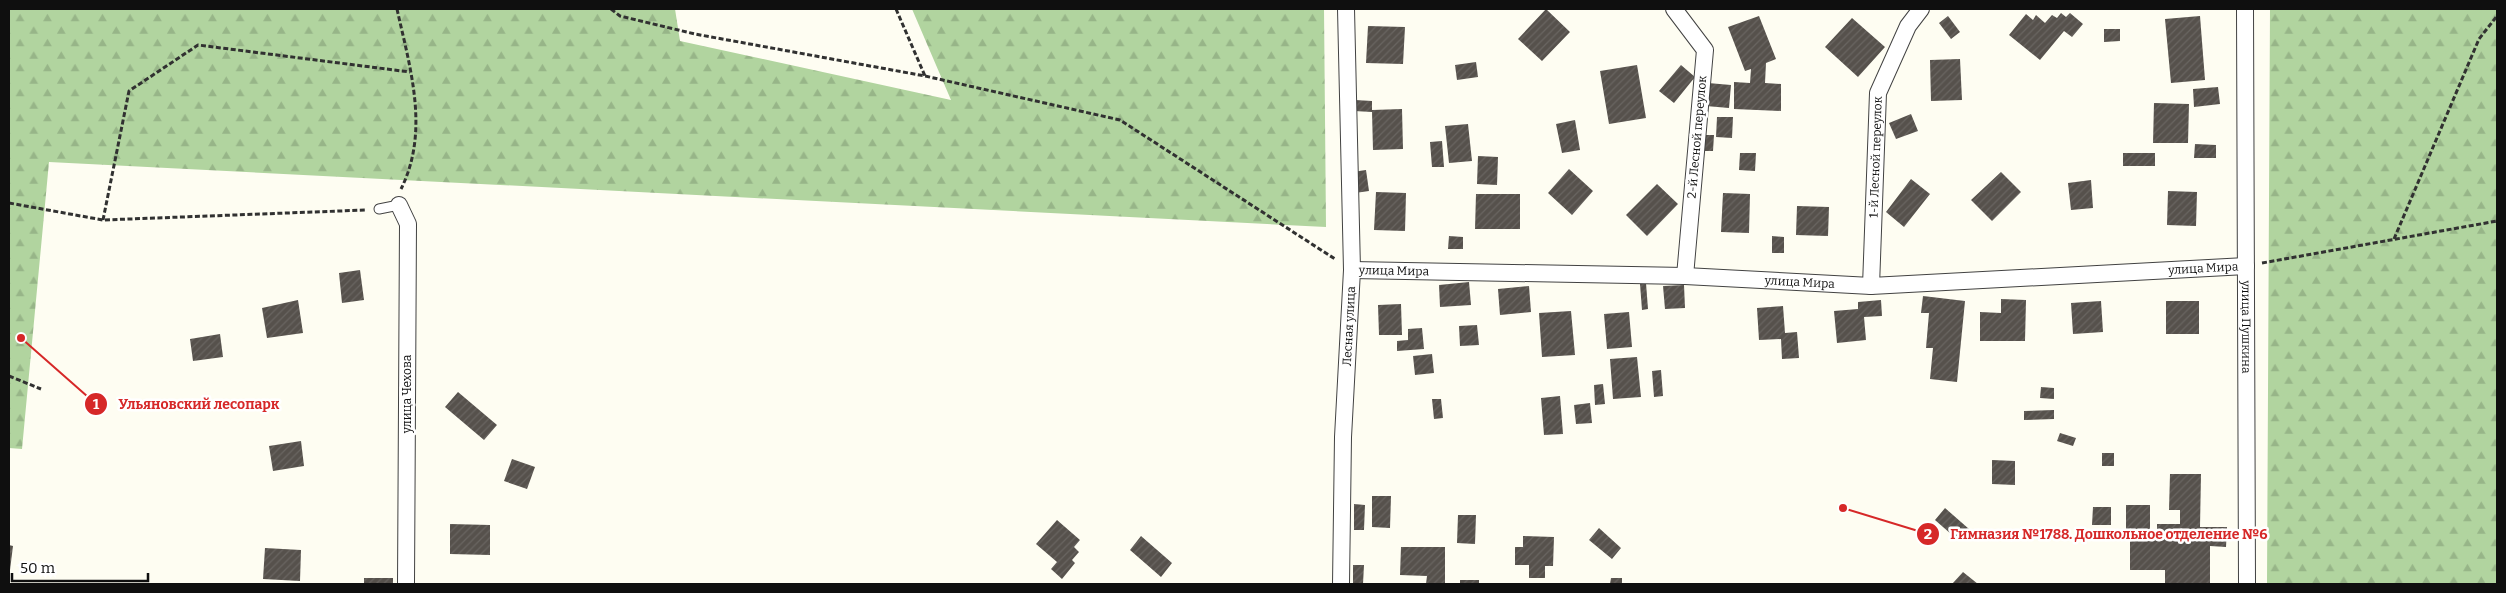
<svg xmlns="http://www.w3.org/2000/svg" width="2506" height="593" font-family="Bitter,serif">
<defs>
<pattern id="forest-firs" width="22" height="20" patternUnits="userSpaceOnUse" patternTransform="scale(1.25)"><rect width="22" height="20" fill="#b1d49f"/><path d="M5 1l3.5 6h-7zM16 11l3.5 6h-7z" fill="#97b588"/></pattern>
<pattern id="building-hatch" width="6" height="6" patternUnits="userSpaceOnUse" patternTransform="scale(1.25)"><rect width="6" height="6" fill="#56514c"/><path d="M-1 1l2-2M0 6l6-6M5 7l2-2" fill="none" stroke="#696561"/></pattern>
</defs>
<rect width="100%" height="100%" fill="#fefdf2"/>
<!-- forest -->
<path fill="url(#forest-firs)" d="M9,9h666l5,32 271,59 -39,-91h412l2,218 -1277,-65 -27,287 -13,-1z
M2270,9h227v575h-230z"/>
<!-- building -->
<path fill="url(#building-hatch)" d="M1546,9l24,23 -28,29 -24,-22z
M2061,13l5,4 4,-4 13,11 -11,13 -8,-6 -24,29 -31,-25 17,-21 7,6 3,-5 9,8 7,-8 5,3z
M1759,16l17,43 -10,4 -1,20 16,1v27l-47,-2v-27l16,1 1,-14 -6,2 -17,-44z
M1948,16l12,16 -9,7 -12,-16z
M2200,16l5,64 -34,3 -6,-64z
M1852,18l33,29 -27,30 -33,-30z
M1368,26l37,1 -2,37 -37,-1z
M2104,29h16v12l-16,1z
M1960,59l2,41 -31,1 -1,-41z
M1476,62l2,15 -21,3 -2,-15z
M1637,65l9,53 -37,6 -9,-53z
M1681,65l14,12 -21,26 -15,-12z
M1708,83l23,2 -2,23 -23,-2z
M2218,87l2,17 -26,3 -1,-18z
M1355,100l17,1v9l30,-1 1,40 -30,1 -1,-38 -18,-1z
M2154,103l35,1 -1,39h-35z
M1911,114l7,17 -22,8 -7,-16z
M1717,117h16l-1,21 -16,-1z
M1575,120l5,30 -18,3 -6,-29z
M1468,124l4,37 -23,2 -4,-37z
M1704,135h10l-1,16h-9z
M1442,141l2,26h-12l-2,-25z
M2195,144l21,1v13h-22z
M1740,153h16l-1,18 -16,-1z
M2123,153h32v13h-32z
M1478,156l20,1 -1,28 -20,-1z
M1569,169l24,22 -21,24 -24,-22z
M1366,170l3,21 -14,2 -3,-21z
M2001,172l20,20 -29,29 -21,-21z
M1911,179l19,15 -26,33 -18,-15z
M2091,180l2,28 -22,2 -3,-27z
M1657,184l21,20 -31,32 -21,-21z
M2168,191l29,1 -1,34 -29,-1z
M1376,192l30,1 -1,38 -31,-1z
M1723,193l27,1 -1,39 -28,-1z
M1476,194h44v35h-45z
M1797,206l32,1 -1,29 -32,-1z
M1449,236l14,1v12h-15z
M1772,236l12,1v16h-12z
M360,270l4,30 -22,3 -3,-30z
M1469,282l2,23 -31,2 -1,-22z
M1646,283l2,26 -6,1 -2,-26z
M1684,285l1,23 -20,1 -2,-23z
M1529,286l2,26 -31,3 -2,-26z
M1923,296l42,5 -8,81 -27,-3 3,-31h-7l3,-35h-8z
M2001,299l25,1 -1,41h-45v-29l21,1z
M298,300l5,33 -36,5 -5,-30z
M1881,300l1,16 -18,1 2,23 -29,3 -3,-32 24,-2v-7z
M2101,301l2,31 -30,2 -2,-31z
M2166,301h33v33h-33z
M1401,304l1,31h-23l-1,-30z
M1783,306l2,27 12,-1 2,26 -17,1 -1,-20 -22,1 -2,-32z
M1571,311l4,44 -33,2 -3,-44z
M1629,312l3,35 -25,2 -3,-35z
M1477,325l2,20 -19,1 -1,-20z
M1422,328l2,21 -27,2v-10l11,-1v-11z
M220,334l3,23 -30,4 -3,-22z
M1432,354l2,19 -19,2 -2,-19z
M1637,357l4,40 -28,2 -3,-40z
M1661,370l2,26 -9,1 -2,-26z
M1603,384l2,20 -10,1 -1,-20z
M2041,387l13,1v11l-14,-1z
M458,392l39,33 -13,15 -39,-33z
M1560,396l3,38 -19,1 -3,-37z
M1432,399h9l2,19 -9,1z
M1590,403l2,20 -16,1 -2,-19z
M2054,410v9l-30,1v-9z
M2060,433l16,5 -3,8 -16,-5z
M301,441l3,25 -31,5 -4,-25z
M2102,453h12v13h-12z
M512,459l23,8 -8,22 -23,-8z
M1992,460l23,1v24l-23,-1z
M2170,474h31l-1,53h27l-1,20 -16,-1v38h-45v-14h-35v-32l27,1v-15h23v-14h-11z
M1372,496h19l-1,32 -18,-1z
M1354,504l11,1 -1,25h-10z
M2126,505h24v28h-24z
M2093,507h18v18h-19z
M1945,508l24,21 -10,12 -24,-21z
M1458,515h18l-1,29 -18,-1z
M1057,520l23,20 -6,7 5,5 -7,8 3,3 -13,16 -11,-10 6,-7 -21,-18z
M450,524l40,1v30l-40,-1z
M1599,528l22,20 -9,11 -23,-19z
M1141,536l31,27 -11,14 -31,-27z
M1523,536l31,1 -1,29h-8v12h-16v-13h-14v-18h8z
M9,545l4,1 -3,24h-1z
M1401,547h44v37h-19l1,-8 -27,-1z
M265,548l36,2 -1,31 -37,-2z
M1353,565h11l-1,19h-10z
M1963,572l15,12h-26z
M364,578h29v6h-29z
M1611,578h11v6h-12z
M1460,580h19v4h-19z"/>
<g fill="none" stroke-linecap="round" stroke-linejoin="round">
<!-- service casing -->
<g stroke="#424242" stroke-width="11">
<path id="service" d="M379,209l20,-4"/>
</g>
<!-- minor casing -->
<g stroke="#424242" stroke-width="18">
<g id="minor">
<path d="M1674,9l31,41 -20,226"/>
<path id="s1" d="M2245,9l2,575"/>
<path d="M399,205l9,19 -2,360"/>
<path id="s2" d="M1352,270l333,6 186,10 375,-20"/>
<path id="s3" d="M1871,286l7,-193 30,-67 13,-17"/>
<path id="s4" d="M1341,584l2,-147 9,-167 -6,-261"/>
</g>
</g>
<!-- path -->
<path stroke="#313131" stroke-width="3" stroke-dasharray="5 2.5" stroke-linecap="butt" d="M397,9c13,59 33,122 4,180
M611,9l9,7 75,18 230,42 195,44 215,139
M896,9l29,67
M9,203l94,17 263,-10
M103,220l26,-129 69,-46 212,27
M2394,239l85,-200 18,-23
M2262,263l235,-42
M9,376l32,13"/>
<!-- service -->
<use href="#service" stroke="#fff" stroke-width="9"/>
<!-- minor -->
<use href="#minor" stroke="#fff" stroke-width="16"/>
</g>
<g text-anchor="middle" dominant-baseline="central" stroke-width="5" stroke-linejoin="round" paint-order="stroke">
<!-- street labels -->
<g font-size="12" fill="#0f0f0f" stroke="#fff">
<text transform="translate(1697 137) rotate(-85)">2-й Лесной переулок</text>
<text stroke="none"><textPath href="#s3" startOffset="129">1-й Лесной переулок</textPath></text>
<text stroke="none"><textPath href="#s2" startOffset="852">улица Мира</textPath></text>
<text stroke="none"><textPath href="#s2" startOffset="42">улица Мира</textPath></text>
<text stroke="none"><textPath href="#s2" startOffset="448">улица Мира</textPath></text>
<text stroke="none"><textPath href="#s1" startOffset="318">улица Пушкина</textPath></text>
<text stroke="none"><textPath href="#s4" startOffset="258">Лесная улица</textPath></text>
<text transform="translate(407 394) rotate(-90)">улица Чехова</text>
</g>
</g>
<!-- callouts -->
<path fill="none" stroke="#d62828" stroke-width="2" d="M21 338L96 404M1843 508L1928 534"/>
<g fill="#d62828" stroke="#fff" stroke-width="2">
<circle cx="21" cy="338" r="5"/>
<circle cx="1843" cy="508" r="5"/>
<circle cx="96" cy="404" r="12"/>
<circle cx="1928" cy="534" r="12"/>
</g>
<g font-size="15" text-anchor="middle" font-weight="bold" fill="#fff">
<text x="96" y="409">1</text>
<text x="1928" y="539">2</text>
</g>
<g font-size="14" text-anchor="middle" font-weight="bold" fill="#d62828" stroke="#fff" stroke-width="5" stroke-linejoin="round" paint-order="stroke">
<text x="199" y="409">Ульяновский лесопарк</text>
<text x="2109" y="539">Гимназия №1788. Дошкольное отделение №6</text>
</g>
<!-- border -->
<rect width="2506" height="593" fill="none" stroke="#0f0f0f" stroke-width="20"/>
<!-- scale -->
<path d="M12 573v8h136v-8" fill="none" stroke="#0f0f0f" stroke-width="2.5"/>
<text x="20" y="573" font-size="15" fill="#0f0f0f" stroke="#ffffff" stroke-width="4" paint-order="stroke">50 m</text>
</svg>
